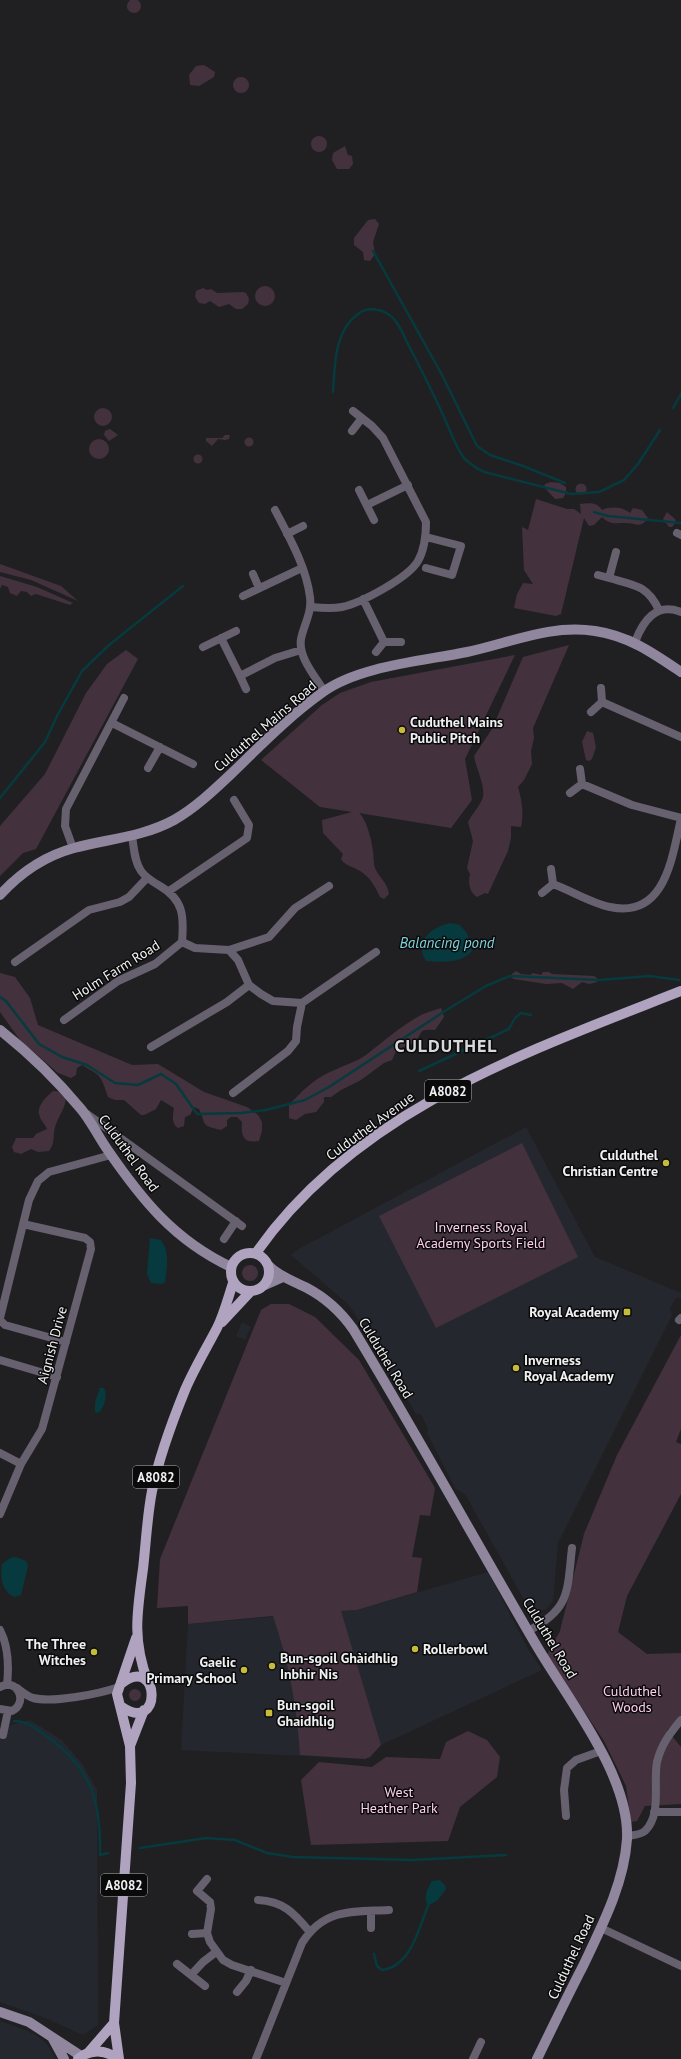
<svg xmlns="http://www.w3.org/2000/svg" width="681" height="2059" font-family="'PT Sans',sans-serif">
<rect width="100%" height="100%" fill="#202022"/>
<!-- built -->
<path fill="#25272f" d="M526,1127l69,130 86,36v5h-5l-6,10 2,7 -114,228 -5,58 -7,8 -14,5 -67,-120 -10,-6 -28,-55 1,-4 -7,-15h-5l-18,-31 -6,-4 -34,-60 -10,-15 -57,-49 8,-6z
M242,1322l9,5 -6,13 -9,-4z
M488,1572l40,77 14,21 -161,75 -11,12 -5,2 -184,-9 7,-126 169,-14z
M30,1720l32,20 21,25 14,25 1,235 -15,10 -40,-18 -43,-15v-274z
M0,2021l28,10 11,6 8,7 9,15h-56z"/>
<!-- green -->
<path fill="#44313e" d="M127 6a7 7 0 1 1 14 0a7 7 0 1 1-14 0Z
M204,65l11,7 -1,5 -15,9 -9,-1 -1,-10 7,-9z
M233 85a8 8 0 1 1 16 0a8 8 0 1 1-16 0Z
M311 144a8 8 0 1 1 16 0a8 8 0 1 1-16 0Z
M345,146l3,9 4,1 1,8 -4,5h-12l-5,-9 1,-7z
M375,219l4,5 -6,18 2,12 -5,7 -6,-1 -1,-8 -9,-7v-7l14,-18z
M255 296a10 10 0 1 1 20 0a10 10 0 1 1-20 0Z
M203,288l4,2 4,-1 6,4 26,-1 3,1 3,6 -1,5 -6,5h-6l-7,-5 -10,3 -9,-6 -5,3 -6,-1 -4,-6 1,-6z
M94 417a9 9 0 1 1 18 0a9 9 0 1 1-18 0Z
M110,429l8,6 -9,6 -5,-6 1,-4z
M225,435h5l-1,4 -4,1 -7,-1 -6,7 -6,-5v-3h16z
M244.5 442a4.5 4.5 0 1 1 9 0a4.5 4.5 0 1 1-9 0Z
M89 449a10 10 0 1 1 20 0a10 10 0 1 1-20 0Z
M193.5 459a4.5 4.5 0 1 1 9 0a4.5 4.5 0 1 1-9 0Z
M551,482l9,1 6,4v6l-3,5 -8,1 -11,-12 1,-3z
M575.5 489a5.5 5.5 0 1 1 11 0a5.5 5.5 0 1 1-11 0Z
M536,499l31,10h7l7,5 -1,-10c9,-1 17,-2 22,6 9,-4 21,-3 28,3l3,-5 9,2 6,8c-8,11 -11,5 -22,5 -11,0 -16,2 -24,-6l-8,8 -5,1 -5,-8 -23,96 -5,2 -42,-8 3,-14 6,-11 10,1 -9,-14 -2,-43 6,3z
M667,512l8,7 1,3 -4,5h-3l-6,-8z
M0,564l61,22 17,15 -47,-21 -31,-8z
M0,576l37,11 36,16 -3,2 -34,-11 -5,2 -4,-4 -6,-1 -4,5 -7,-3 -2,-6 -6,-2 -2,4z
M569,645l-36,83 1,10 -3,13 1,13 -8,16 -6,7c4,14 6,26 3,40l-10,-1v12l-3,13 -20,43 -3,-1 -8,4c-8,-5 -9,-15 -7,-23l-3,-6 6,-27 -5,-19c4,-8 10,-14 14,-22 5,-12 -6,-31 -8,-44l18,-27 31,-72z
M126,650l12,9 -102,190 -13,4 -23,23v-50l45,-52 41,-81 21,-29z
M515,655l-50,104 7,41 -21,28 -92,-15c7,5 13,28 14,38 1,5 0,14 3,19 4,8 12,14 13,24l-5,5 -4,-2c-5,-10 -8,-17 -17,-24 -7,-6 -17,-6 -22,-14l2,-5 -20,-21 -1,-13 30,-8 -32,-5 -59,-47 61,-55 18,-12 31,-11z
M587,731l6,2 3,14 -4,12 -3,2 -3,-1 -4,-18z
M516,971l5,3 9,1 3,-2 8,2 2,-3h6l3,2 42,2 3,2v4l-8,2 -7,-2 -9,7 -11,-6 -16,1 -32,-5 -2,-1v-4z
M0,973l15,4 15,21 8,27 94,40 26,-1 46,28 43,15 11,8 4,7v9l-3,10c-17,3 -18,-7 -17,-19l-5,-5h-6l-4,3v6l-6,4c-21,-5 -14,-4 -22,-21l-5,-2 -4,8 -5,2 -1,9 -6,2c-7,-5 -5,-12 -4,-20l-13,-8 -5,9 -12,6h-3l-17,-15h-9l-7,-3c-8,-23 -6,-20 -26,-32l-5,3 -1,7 -5,3 -13,-5 -38,-33 -20,-28z
M441,1008l3,9 -9,13c-19,-1 -10,2 -20,11 -4,4 -13,6 -18,8l-5,11 -8,3 -23,17 -20,10 -10,7h-7v5l-8,10 -11,2 -9,6 -7,-2v-13c11,-12 26,-27 41,-33 12,-6 24,-9 36,-17 18,-14 35,-29 55,-40 6,-3 14,-5 20,-7z
M53,1091c25,-1 6,24 3,33 -4,10 0,18 -7,27l-11,1 -7,-3 -10,5 -7,-2 -2,-5 4,-9h17l3,-4 11,-5c-2,-5 -6,-8 -7,-12 -5,-10 6,-20 13,-26z
M522,1143l56,114 -142,71 -57,-112z
M242 1273a8 8 0 1 1 16 0a8 8 0 1 1-16 0Z
M271,1304h18l26,13 44,43 76,128 -5,28 -10,-1 -8,42 10,1 -5,34 -60,18 -16,1 40,134 -11,12 -5,2 -65,-4c-3,-49 -11,-92 -27,-139l-85,8v-18l-31,2 3,-49 101,-249z
M681,1335v94l-5,13 5,2v50l-54,102 -9,36 29,22 34,-1v64l-14,13 14,17v57l-36,2 -8,15 -6,1 -5,-36 -22,-45 -57,-86 13,-24 24,-97 33,-79z
M129 1695a6 6 0 1 1 12 0a6 6 0 1 1-12 0Z
M468,1731l19,9 13,17 -3,20 -37,30 -12,34 -137,4 -10,-65 18,-18 53,5 14,-10 54,2 6,-17z"/>
<!-- water -->
<path fill="#063a3e" d="M450,923l10,2 7,8 5,18c-11,13 -31,11 -46,10 -12,-19 5,-34 24,-38z
M150,1238l11,2c9,12 6,28 4,42l-3,2 -11,-1 -4,-9z
M100,1388h4c4,7 0,21 -6,25l-3,-1v-10z
M16,1557l10,4 2,5 -7,29 -7,2c-13,-7 -14,-20 -12,-33l8,-6z
M440,1880l5,5 1,4 -8,11 -10,6c-5,-8 -1,-17 4,-25z"/>
<g fill="none" stroke-linecap="round" stroke-linejoin="round">
<!-- stream -->
<path stroke="#063a3e" stroke-width="2.5" d="M373,251l68,122 36,73 13,9 33,11 42,17
M333,392c2,-27 1,-61 25,-78 10,-8 25,-5 34,3 8,7 12,20 17,29 12,23 24,47 35,71 6,13 11,29 20,41 6,6 12,10 20,14l87,22 28,-2 25,-12 14,-16 22,-34
M673,408l8,-14
M594,512l14,4 73,7
M0,798l45,-56 12,-26 25,-45 27,-26 74,-59
M0,997l6,4 33,43 23,13 25,8 28,18 23,2 23,-11 15,10 21,30 44,-1 25,-3 39,-10 24,-13 119,-78 38,-23 24,-10 89,4 51,-4 29,4
M419,1071l90,-42 6,-11 6,-5 10,2
M14,1721c14,0 24,9 35,17 43,31 52,65 51,117l8,-2
M140,1848l66,-10 29,2 32,13 26,4 120,3 93,-5
M374,1954l3,12 5,4c29,-4 36,-40 46,-64"/>
<!-- street -->
<path stroke="#67616f" stroke-width="8" d="M352,431l10,-13
M359,490l15,30
M367,505l41,-20
M275,510c14,27 31,56 35,87 2,16 -6,27 -9,42 -3,18 14,37 23,52
M677,533l4,2
M287,534l16,-8
M616,552l-7,26c25,7 38,7 50,32
M426,568l26,7 9,-29 -35,-9
M253,574l6,14
M598,575l11,3
M243,596l59,-28
M363,599l21,43
M311,607c10,1 21,2 31,0 19,-4 66,-29 76,-46 7,-12 8,-25 8,-39l-43,-84 -11,-12 -19,-15
M221,638l19,38 35,-18 26,-8
M635,642c8,-21 21,-40 46,-30
M203,647l33,-16
M376,652l8,-10h17
M240,676l6,13
M602,702l79,35
M591,712l11,-10 -1,-14
M112,723l81,41
M148,768l12,-21
M582,784l50,21 49,13
M570,793l12,-9 -2,-15
M73,848l-8,-22 1,-17 58,-111
M551,869l2,15c19,7 38,19 57,23 56,12 62,-51 71,-88
M169,891l78,-53 2,-13 -15,-25
M542,893l11,-9
M182,942l13,6 34,2 9,10 11,25 12,9 12,7 29,2 74,-51
M229,950l40,-13 26,-29 34,-22
M15,962l74,-52 31,-8 9,-5 18,-19
M64,1020l54,-39 37,-17 27,-22c2,-25 2,-42 -22,-56 -7,-4 -14,-8 -19,-15 -7,-10 -7,-24 -9,-35
M151,1047l76,-45 22,-17
M233,1093l55,-42 8,-10 1,-14 5,-24
M87,1114l155,112
M224,1239l12,-18
M0,1318l29,-118 9,-19 11,-9 62,-17
M0,1320l5,5 61,17
M679,1320l2,-2
M0,1360l57,17
M0,1453l21,11
M0,1514l21,-50 21,-35 49,-180 -1,-7 -5,-4 -62,-14
M0,1630c9,17 9,36 7,55
M528,1631c43,-22 39,-40 44,-83
M0,1687c17,-10 29,15 12,24l-12,-2
M17,1688c4,3 10,8 16,10 20,5 66,-4 86,-11
M3,1735l5,-24
M654,1812h27
M566,1816l-2,-26 3,-22 9,-8 25,-9
M627,1836c6,-1 13,-1 18,-5 17,-16 8,-48 12,-69 4,-17 13,-29 24,-42
M207,1879l-10,12 13,11 1,7 -4,24 3,9 13,18 9,5 54,18
M258,1900c25,1 36,13 51,31
M371,1928v-17
M601,1928l80,38
M192,1934l15,-1
M177,1964l28,22
M191,1975l12,-13 13,-10
M237,1992l9,-11 5,-11
M256,2059l46,-116c22,-35 50,-31 87,-33
M473,2059l8,-17"/>
<!-- secondary -->
<path stroke="#90869d" stroke-width="10" d="M0,895c20,-22 45,-39 74,-47 33,-9 69,-11 100,-28 21,-12 39,-29 57,-46 29,-28 58,-58 92,-82 36,-26 100,-31 144,-40 43,-9 83,-28 128,-21 34,5 58,22 86,41
M0,1030c29,23 57,50 81,79 10,12 17,27 26,40 35,51 67,91 124,118
M269,1266c11,11 24,15 38,22 19,10 34,24 46,41 63,104 121,210 182,314 31,54 95,132 92,196 -3,45 -25,87 -44,127 -16,31 -31,62 -46,93
M265,1285l18,-8
M0,2012l29,10 52,34
M52,2037l12,22"/>
<!-- primary -->
<path stroke="#afa3c0" stroke-width="10" d="M231 1272a19 19 0 1 1 38 0a19 19 0 1 1-38 0Z
M256,1253c100,-143 270,-201 425,-262
M222,1322l28,-30
M148,1682c-16,-41 -11,-70 -5,-113 3,-26 4,-52 9,-78 7,-34 20,-69 33,-101 9,-21 21,-41 32,-62 7,-14 11,-30 16,-45
M122,1683c39,-29 40,52 0,24
M130,1746l14,-36
M88,2053l26,-30
M78,2059c11,-10 28,-10 39,0
M119,2059l-5,-36 17,-240 -1,-37 -13,-52 19,-56"/>
</g>
<!-- markers -->
<g fill="#c7bb3b" stroke="#0a0a0b" stroke-width="1.5">
<circle cx="402" cy="730" r="4"/>
<circle cx="666" cy="1163" r="4"/>
<rect x="623" y="1308" width="8" height="8" rx="2"/>
<circle cx="516" cy="1368" r="4"/>
<circle cx="415" cy="1649" r="4"/>
<circle cx="94" cy="1652" r="4"/>
<circle cx="272" cy="1666" r="4"/>
<circle cx="244" cy="1670" r="4"/>
<rect x="265" y="1709" width="8" height="8" rx="2"/>
</g>
<g text-anchor="middle" dominant-baseline="central" stroke-width="3" stroke-linejoin="round" paint-order="stroke">
<!-- shield labels -->
<g fill="#0a0a0b" stroke="#abacad" stroke-width="1">
<rect x="425" y="1080" width="46" height="22" rx="3"/>
<rect x="133" y="1466" width="46" height="22" rx="3"/>
<rect x="101" y="1874" width="46" height="22" rx="3"/>
</g>
<g font-size="13" font-weight="bold" fill="#f0f1f2">
<text x="448" y="1091">A8082</text>
<text x="156" y="1477">A8082</text>
<text x="124" y="1885">A8082</text>
</g>
<!-- poi labels -->
<g font-size="14" font-weight="bold" fill="#f0f1f2" stroke="#0a0a0b" text-anchor="start">
<text x="410" y="722">Cuduthel Mains<tspan x="410" dy="16">Public Pitch</tspan></text>
<text x="658" y="1155" text-anchor="end">Culduthel<tspan x="658" dy="16">Christian Centre</tspan></text>
<text x="619" y="1312" text-anchor="end">Royal Academy</text>
<text x="524" y="1360">Inverness<tspan x="524" dy="16">Royal Academy</tspan></text>
<text x="86" y="1644" text-anchor="end">The Three<tspan x="86" dy="16">Witches</tspan></text>
<text x="423" y="1649">Rollerbowl</text>
<text x="280" y="1658">Bun-sgoil Ghàidhlig<tspan x="280" dy="16">Inbhir Nis</tspan></text>
<text x="236" y="1662" text-anchor="end">Gaelic<tspan x="236" dy="16">Primary School</tspan></text>
<text x="277" y="1705">Bun-sgoil<tspan x="277" dy="16">Ghaidhlig</tspan></text>
</g>
<!-- street labels -->
<g font-size="14" fill="#f0f1f2" stroke="#0a0a0b">
<text transform="translate(265 726) rotate(-41)">Culduthel Mains Road</text>
<text transform="translate(116 970) rotate(-32)">Holm Farm Road</text>
<text transform="translate(370 1126) rotate(-36)">Culduthel Avenue</text>
<text transform="translate(129 1153) rotate(54)">Culduthel Road</text>
<text transform="translate(52 1345) rotate(-75)">Aignish Drive</text>
<text transform="translate(386 1358) rotate(59)">Culduthel Road</text>
<text transform="translate(550 1638) rotate(59)">Culduthel Road</text>
<text transform="translate(571 1957) rotate(-65)">Culduthel Road</text>
</g>
<!-- park labels -->
<g font-size="14" fill="#fdcfed" stroke="#0a0a0b">
<text x="481" y="1227">Inverness Royal<tspan x="481" dy="16">Academy Sports Field</tspan></text>
<text x="632" y="1691">Culduthel<tspan x="632" dy="16">Woods</tspan></text>
<text x="399" y="1792">West<tspan x="399" dy="16">Heather Park</tspan></text>
</g>
<!-- water labels -->
<g font-size="15" font-style="italic" fill="#80d2db" stroke="#0a0a0b">
<text x="447" y="942">Balancing pond</text>
</g>
<!-- district labels -->
<g font-size="18" font-weight="bold" letter-spacing="1" fill="#d7d8db" stroke="#0a0a0b">
<text x="446" y="1045">CULDUTHEL</text>
</g>
</g>
</svg>
